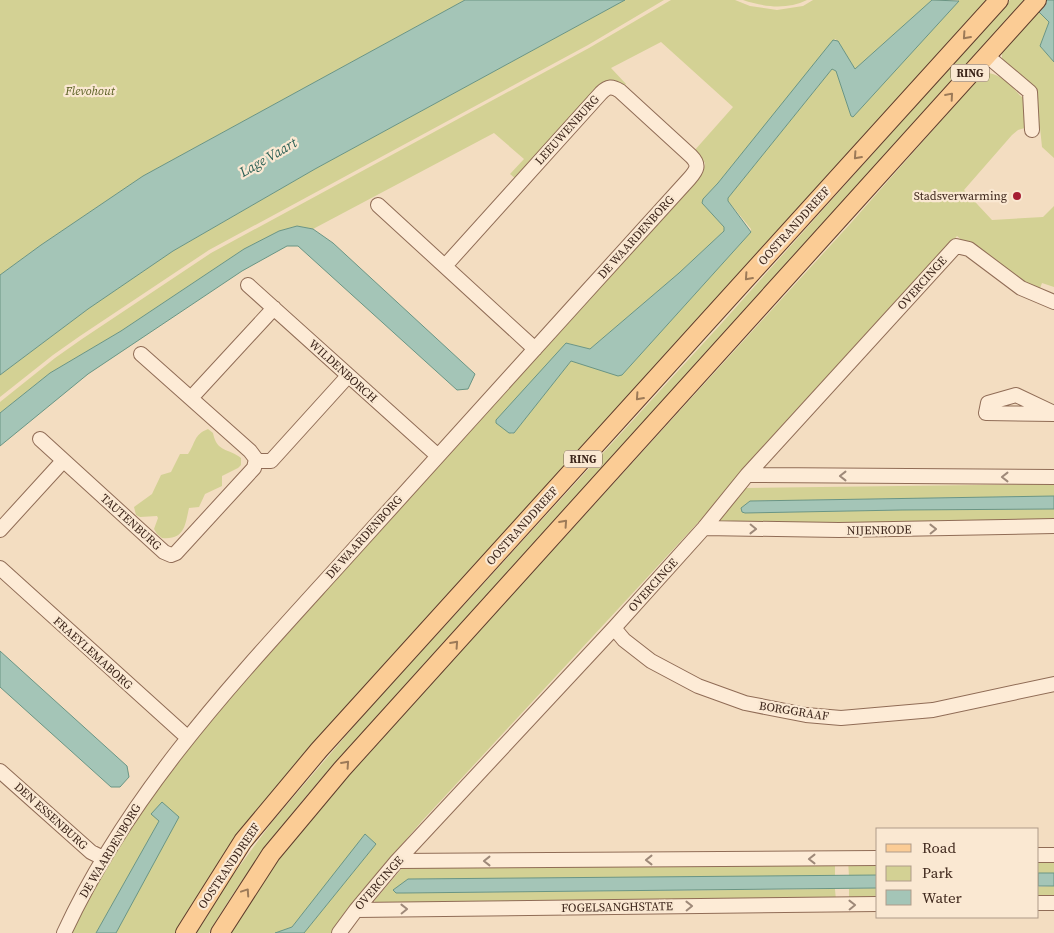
<svg xmlns="http://www.w3.org/2000/svg" width="1054" height="933" font-family="'Source Serif 4',serif">
<rect width="100%" height="100%" fill="#f3ddc1"/>
<!-- green -->
<path fill="#d3d194" d="M0,0h465l-322,176 -102,69 -41,30z
M625,0h39l-76,45 -379,205 -129,86 -27,19 -53,42v-22l88,-66 85,-58 142,-82z
M671,0h64l15,6 27,4 26,-4 10,-6h119l-77,69 -17,-28 -3,-2 -117,144 -15,16 -1,4 22,24v4l-45,42 -89,76 -23,-6 -56,91 3,-1 57,-72 51,14 129,-143v-3l-23,-28v-3l104,-129 4,2 15,45 2,1 105,-115v-2h30l-419,462 -391,471h-62l62,-116 -19,4 -63,112h-26l15,-32 76,-122 73,-87 469,-520 2,-9 -11,-12 39,-44 -72,-65 -50,26 15,16 -3,3c-5,-6 -11,-9 -19,-5l-88,97 -6,-5 14,-15 -30,-26 -181,96 -16,-3 -18,5 -35,18 -123,82 -71,42 -50,40v-11l55,-44 27,-19 129,-86 378,-205z
M743,0h64c-20,10 -43,7 -64,0z
M1010,0h17l-336,373 -372,408c-41,48 -78,97 -110,152h-13l31,-50 45,-61 95,-111 354,-387z
M1039,12l10,10 -9,24 14,16v96l-12,-11 -2,-19 -4,-1 -1,-36 -33,-31v-9l7,-10z
M984,72c14,2 23,8 32,19 4,4 4,6 10,7l2,29 -10,3 -6,5 -48,55 28,30 51,-3 11,-11v81l-12,-4 -3,8 -70,-45 -12,-10 -203,226 -332,359 -60,70 -29,42h-29l72,-89 -10,-9 -74,92 -17,6h-49l45,-67 54,-66 525,-576z
M208,429l5,4c4,20 16,15 28,25v7l-3,3 -16,8v10l-17,8 -6,13 -10,1c-4,17 -4,32 -27,30l-5,-4 -3,-5 4,-11 -1,-2 -17,1 -4,-2 -2,-8 18,-13 9,-19 10,-3 9,-18h8c8,-11 5,-19 20,-25z
M1054,484v12l-304,5 -9,8 1,3 3,1 157,-3 152,-1v12l-342,4 34,-37z
M1038,859h16v14h-16z
M835,860v16l-427,3 -12,14 439,-4 1,12 -460,2 -2,-2 29,-34z
M848,860h30v15l-29,1z
M1054,886v13l-16,1v-13z
M878,888v12l-29,1v-12z"/>
<!-- water -->
<path fill="#a4c5b7" stroke="#6a9584" d="M465,0h160l-310,169 -142,82 -85,58 -88,66v-100l41,-30 102,-69z
M932,0l27,1 -106,116 -2,-1 -15,-45 -4,-2 -104,129v3l23,31 -129,143 -4,1 -47,-15 -57,72h-5l-13,-10v-3l70,-77 24,6 89,-76 45,-42v-4l-22,-24 1,-4 15,-16 115,-143 5,1 17,28z
M1027,0h27v62l-14,-16 9,-24z
M297,226l16,3 20,14 142,131 -7,15 -11,1 -159,-144h-11l-45,25 -154,103 -88,72v-33l50,-40 71,-42 123,-82 35,-18z
M1054,496v13l-152,1 -157,3 -3,-1 -1,-4 9,-7z
M0,651l127,115 2,11 -9,10h-9l-111,-100z
M162,802l17,15 -63,116h-20l63,-112 -8,-7z
M365,834l11,10 -72,89h-29l17,-6z
M1038,873h16v13h-16z
M878,875v13l-474,5h-8l-3,-3 15,-11z"/>
<g fill="none" stroke-linecap="round" stroke-linejoin="round">
<!-- minor casing -->
<g stroke="#906c56" stroke-width="16">
<path id="minor" d="M986,55l44,37 2,38
M378,205l157,144
M248,285l190,171
M191,398l83,-90
M1054,413l-38,-18 -28,8 -2,10 68,1
M40,439l124,113 7,3 5,-2 78,-85 2,-9 -6,-8 -109,-97
M256,461h15l77,-85
M747,475l307,2
M704,528l135,2 215,-4
M0,530l63,-69
M0,568l187,169
M614,628l10,12 27,21 47,25 47,17 61,12 35,3 92,-8 121,-26
M0,771l91,81 12,6
M1038,855h16
M397,861l481,-3
M1038,903h16
M356,910l522,-6
M64,933c69,-149 182,-264 290,-384 112,-124 223,-247 335,-370 8,-9 11,-14 2,-23l-71,-65c-8,-5 -12,-5 -19,2l-156,173
M339,933l17,-23 41,-49 217,-233 90,-100 43,-53 209,-229 13,3 52,39 33,14"/>
</g>
<!-- major casing -->
<g stroke="#5d3b2b" stroke-width="20">
<path id="major" d="M185,933l58,-92 76,-91 680,-750
M220,933l51,-79 71,-85 695,-769"/>
</g>
<!-- minor -->
<use href="#minor" stroke="#fdebd6" stroke-width="14"/>
<!-- major -->
<use href="#major" stroke="#fbcc95" stroke-width="18"/>
</g>
<!-- one-way arrows -->
<defs><path id="oneway-chevron" d="M-2-3.5L2.5 0L-2 3.5" fill="none" stroke-width="1.6" stroke-linecap="round" stroke-linejoin="round" transform="scale(1.25)"/></defs>
<g stroke="#9c7a58">
<use href="#oneway-chevron" transform="translate(966 36) rotate(132)"/>
<use href="#oneway-chevron" transform="translate(950 96) rotate(-49)"/>
<use href="#oneway-chevron" transform="translate(857 156) rotate(132)"/>
<use href="#oneway-chevron" transform="translate(748 277) rotate(132)"/>
<use href="#oneway-chevron" transform="translate(639 397) rotate(132)"/>
<use href="#oneway-chevron" transform="translate(564 523) rotate(-48)"/>
<use href="#oneway-chevron" transform="translate(455 644) rotate(-48)"/>
<use href="#oneway-chevron" transform="translate(346 764) rotate(-48)"/>
<use href="#oneway-chevron" transform="translate(246 892) rotate(-56)"/>
</g>
<g stroke="#9e8979">
<use href="#oneway-chevron" transform="translate(843 476) rotate(-180)"/>
<use href="#oneway-chevron" transform="translate(1005 477) rotate(-180)"/>
<use href="#oneway-chevron" transform="translate(753 529) rotate(1)"/>
<use href="#oneway-chevron" transform="translate(933 529) rotate(-1)"/>
<use href="#oneway-chevron" transform="translate(812 859) rotate(180)"/>
<use href="#oneway-chevron" transform="translate(649 860) rotate(180)"/>
<use href="#oneway-chevron" transform="translate(487 861) rotate(180)"/>
<use href="#oneway-chevron" transform="translate(852 905) rotate(-1)"/>
<use href="#oneway-chevron" transform="translate(689 906) rotate(-1)"/>
<use href="#oneway-chevron" transform="translate(404 909) rotate(-1)"/>
</g>
<!-- markers -->
<circle fill="#a61e34" stroke="#fae8d2" stroke-width="2" cx="1017" cy="196" r="5"/>
<g text-anchor="middle" dominant-baseline="central" stroke-width="4.5" stroke-linejoin="round" paint-order="stroke">
<!-- shield labels -->
<g fill="#fae8d2" stroke="#766153" stroke-width="1">
<rect x="951" y="64.5" width="38" height="17" rx="4"/>
<rect x="564" y="450.5" width="38" height="17" rx="4"/>
</g>
<g font-size="11" font-weight="bold" fill="#3e271c">
<text x="970" y="73">RING</text>
<text x="583" y="459">RING</text>
</g>
<!-- park labels -->
<g font-size="12" font-style="italic" fill="#575d20" stroke="#fae8d2">
<text x="90" y="91">Flevohout</text>
</g>
<!-- street labels -->
<g font-size="12" fill="#3e271c" stroke="#fae8d2">
<text transform="translate(567 130) rotate(-48)">LEEUWENBURG</text>
<text transform="translate(794 226) rotate(-48)">OOSTRANDDREEF</text>
<text transform="translate(636 237) rotate(-48)">DE WAARDENBORG</text>
<text transform="translate(922 283) rotate(-48)">OVERCINGE</text>
<text transform="translate(343 371) rotate(42)">WILDENBORCH</text>
<text transform="translate(131 522) rotate(42)">TAUTENBURG</text>
<text transform="translate(522 526) rotate(-48)">OOSTRANDDREEF</text>
<text transform="translate(879 530) rotate(-1)">NIJENRODE</text>
<text transform="translate(364 537) rotate(-48)">DE WAARDENBORG</text>
<text transform="translate(653 585) rotate(-48)">OVERCINGE</text>
<text transform="translate(93 653) rotate(42)">FRAEYLEMABORG</text>
<text transform="translate(794 711) rotate(9)">BORGGRAAF</text>
<text transform="translate(51 816) rotate(42)">DEN ESSENBURG</text>
<text transform="translate(110 851) rotate(-59)">DE WAARDENBORG</text>
<text transform="translate(229 866) rotate(-56)">OOSTRANDDREEF</text>
<text transform="translate(379 883) rotate(-49)">OVERCINGE</text>
<text transform="translate(617 907) rotate(-1)">FOGELSANGHSTATE</text>
</g>
<!-- poi labels -->
<g font-size="12" fill="#3e271c" stroke="#fae8d2" text-anchor="end">
<text x="1007" y="196">Stadsverwarming</text>
</g>
<!-- water labels -->
<g font-size="14" font-style="italic" fill="#2a5f54" stroke="#fae8d2">
<text transform="translate(268 157) rotate(-30)">Lage Vaart</text>
</g>
</g>
<!-- legend -->
<rect x="876" y="828" width="162" height="90" fill="#fae8d2" stroke="#af9b89"/>
<rect x="886" y="844" width="25" height="8" fill="#fbcc95" stroke="#af9b89"/>
<text x="922" y="853" font-size="15" fill="#3e271c">Road</text>
<rect x="886" y="866" width="25" height="15" fill="#d3d194" stroke="#af9b89"/>
<text x="922" y="878" font-size="15" fill="#3e271c">Park</text>
<rect x="886" y="890" width="25" height="15" fill="#a4c5b7" stroke="#af9b89"/>
<text x="922" y="903" font-size="15" fill="#3e271c">Water</text>
</svg>
